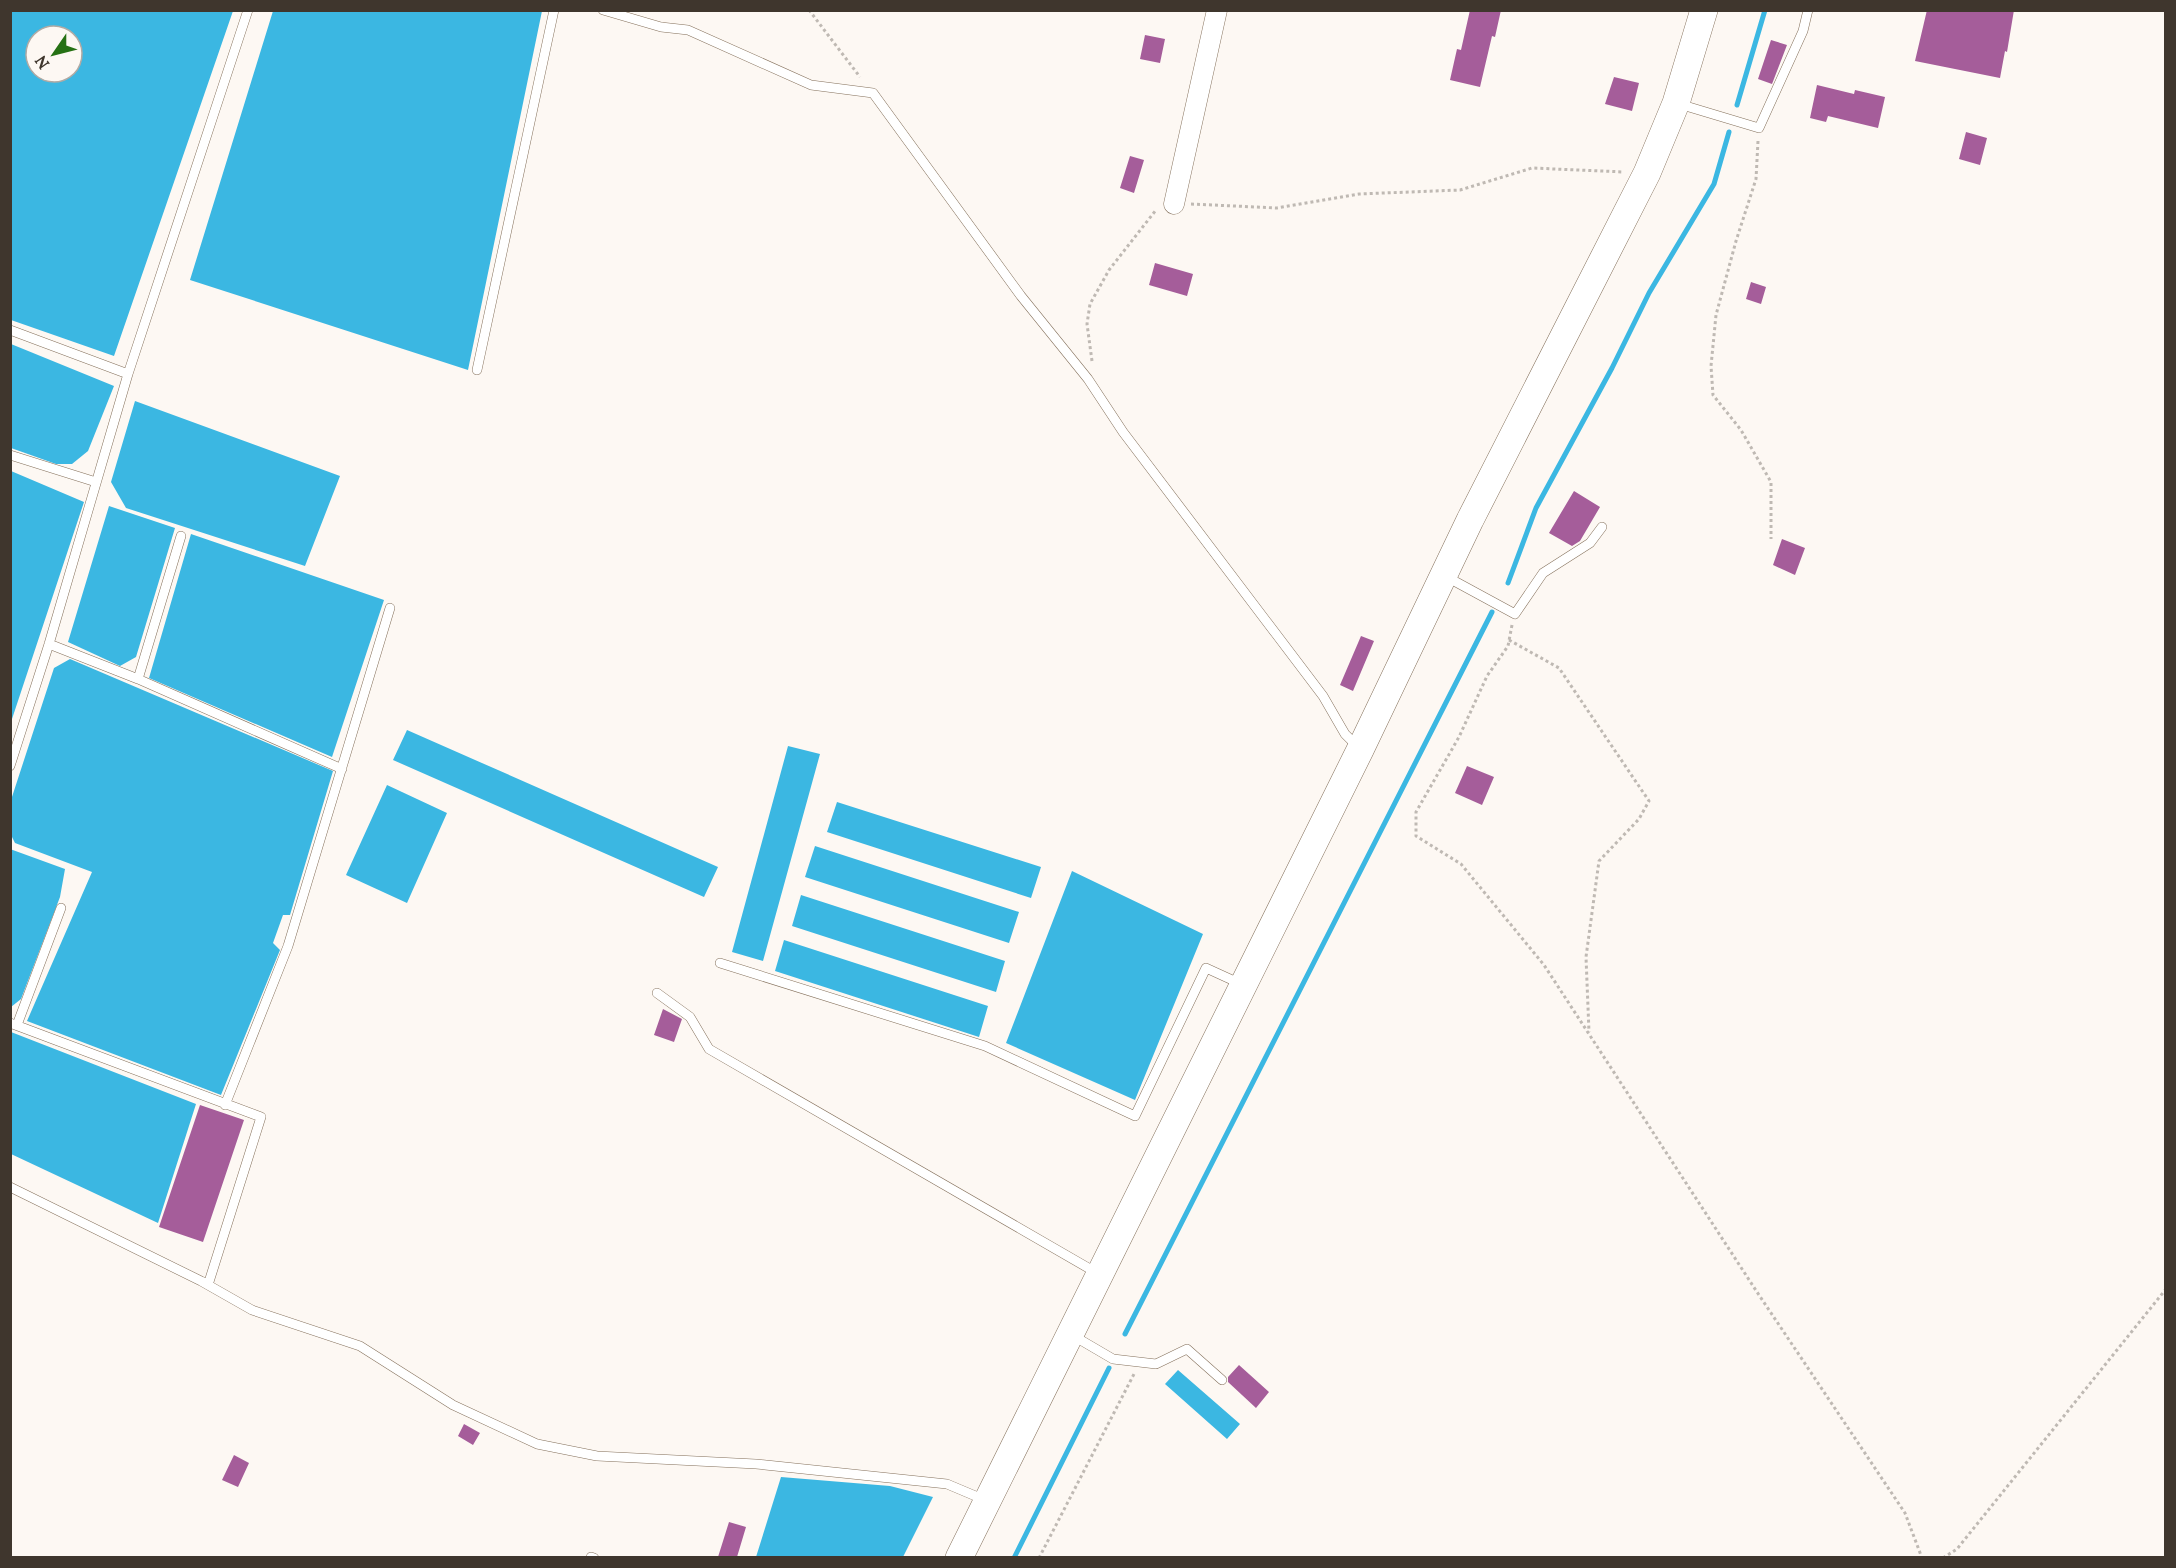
<svg xmlns="http://www.w3.org/2000/svg" width="2176" height="1568" font-family="Lora,serif">
<rect width="100%" height="100%" fill="#fdf8f3"/>
<!-- water -->
<path fill="#3bb7e2" fill-rule="evenodd" d="M11,10l222,1 -119,345 -103,-36zM36,36h36v36h-36z
M273,11h269l-74,359 -278,-90z
M11,344l103,42 -26,65 -16,13h-16l-45,-16z
M135,401l205,75 -35,90 -179,-58 -15,-26z
M11,471l73,31 -73,220z
M109,506l66,22 -39,129 -16,9 -52,-24z
M191,534l193,66 -52,157 -183,-79z
M70,659l263,112 -43,144h-7l-10,28 7,7 -59,145 -194,-74 65,-149 -77,-29 -4,-8v-35l43,-132z
M407,730l311,137 -14,30 -311,-137z
M788,746l32,8 -57,207 -31,-9z
M387,785l60,28 -40,90 -61,-28z
M837,802l204,65 -10,31 -204,-66z
M815,846l204,66 -10,31 -204,-66z
M10,849l55,20 -5,28 -39,102 -10,8z
M1072,871l131,63 -68,166 -129,-57z
M801,895l204,66 -9,31 -204,-66z
M784,940l204,66 -9,31 -204,-66z
M11,1032l185,72 -38,119 -147,-69z
M1178,1370l62,54 -13,15 -62,-55z
M781,1477l109,9 43,11 -30,60h-147z"/>
<g fill="none" stroke-linecap="round" stroke-linejoin="round">
<!-- stream -->
<path stroke="#3bb7e2" stroke-width="5" d="M1737,105l28,-95
M1508,583l28,-75 76,-140 37,-75 65,-109 15,-52
M1125,1334l367,-722
M1014,1558l95,-190"/>
</g>
<!-- building -->
<path fill="#a55d9a" d="M1470,10h31l-6,27 -3,-1 -12,51 -30,-7 7,-31 4,1z
M1927,10h87l-7,42 -2,-1 -5,27 -85,-17z
M1145,35l20,4 -5,24 -20,-4z
M1771,40l16,5 -15,39 -14,-5z
M1614,77l25,6 -7,28 -27,-7z
M1817,85l37,9 1,-4 30,7 -7,31 -50,-12 -2,6 -16,-4z
M1966,132l21,6 -7,27 -21,-6z
M1130,156l14,4 -10,33 -14,-5z
M1155,263l38,11 -6,22 -38,-11z
M1751,282l15,5 -5,17 -15,-5z
M1574,491l26,16 -20,34 -8,5 -23,-13z
M1782,539l23,9 -10,27 -22,-10z
M1361,636l13,5 -21,50 -13,-6z
M1467,766l27,11 -12,28 -27,-12z
M663,1009l19,10 -8,23 -20,-7z
M200,1105l44,15 -41,122 -44,-15z
M1239,1365l30,27 -13,16 -28,-26v-5z
M464,1424l16,9 -7,12 -15,-9z
M234,1455l15,8 -11,24 -16,-7z
M729,1522l17,5 -9,30h-19z"/>
<g fill="none" stroke-linecap="round" stroke-linejoin="round">
<!-- service casing -->
<g stroke="#85715c" stroke-width="10">
<path id="service" d="M603,10l58,17 27,3 123,55 62,8 148,203 67,83 35,53 200,264 22,38 14,14
M1679,104l80,24 44,-97 5,-21
M10,330l118,44
M477,370l77,-360
M10,455l86,27
M1445,576l70,38 28,-41 47,-30 12,-16
M49,644l89,35 204,90
M138,679l43,-143
M10,766l39,-122 79,-270 120,-364
M720,963l265,83 150,70 71,-148 35,16
M657,993l33,24 19,32 388,224
M10,1023l251,94 -53,168
M17,1025l44,-117
M225,1105l63,-159 102,-338
M10,1187l191,94 51,29 108,36 93,59 84,39 60,12 159,8 191,20 38,16
M1072,1335l41,24 43,5 31,-15 35,31
M591,1557l3,1"/>
</g>
<!-- minor casing -->
<g stroke="#85715c" stroke-width="21">
<path id="minor" d="M1174,204l43,-194"/>
</g>
<!-- secondary casing -->
<g stroke="#85715c" stroke-width="28">
<path id="secondary" d="M959,1558l401,-808 110,-230 177,-347 29,-70 28,-93"/>
</g>
<!-- path -->
<path stroke="#bfb9b3" stroke-width="3" stroke-dasharray="3 3" stroke-linecap="butt" d="M809,10l51,67
M1758,141l-2,38 -20,62 -20,74 -5,51 2,29 28,35 30,52v57
M1191,204l86,4 82,-14 101,-4 72,-22 92,4
M1092,361l-5,-37 3,-20 19,-34 47,-60
M1512,625l-4,21 -21,30 -28,61 -43,75v24l45,28 83,101 213,327 148,221 17,45
M1509,640l50,28 90,133 -10,18 -40,42 -13,96 3,75
M1039,1558l95,-184
M1943,1558l14,-9 209,-260"/>
<!-- service -->
<use href="#service" stroke="#fff" stroke-width="9"/>
<!-- minor -->
<use href="#minor" stroke="#fff" stroke-width="20"/>
<!-- secondary -->
<use href="#secondary" stroke="#fff" stroke-width="27"/>
</g>
<!-- border -->
<rect width="2176" height="1568" fill="none" stroke="#3f362d" stroke-width="24"/>
<!-- north arrow -->
<g transform="translate(54 54) rotate(235)"><circle r="28" fill="#fdf8f3" stroke="#b1aaa4" stroke-width="1.5"/>
<path d="M0-4.5L10 22L0 15L-10 22Z" fill="#267114"/>
<text y="-9" font-size="16" font-weight="bold" text-anchor="middle" fill="#3f362d">N</text>
</g>
</svg>
